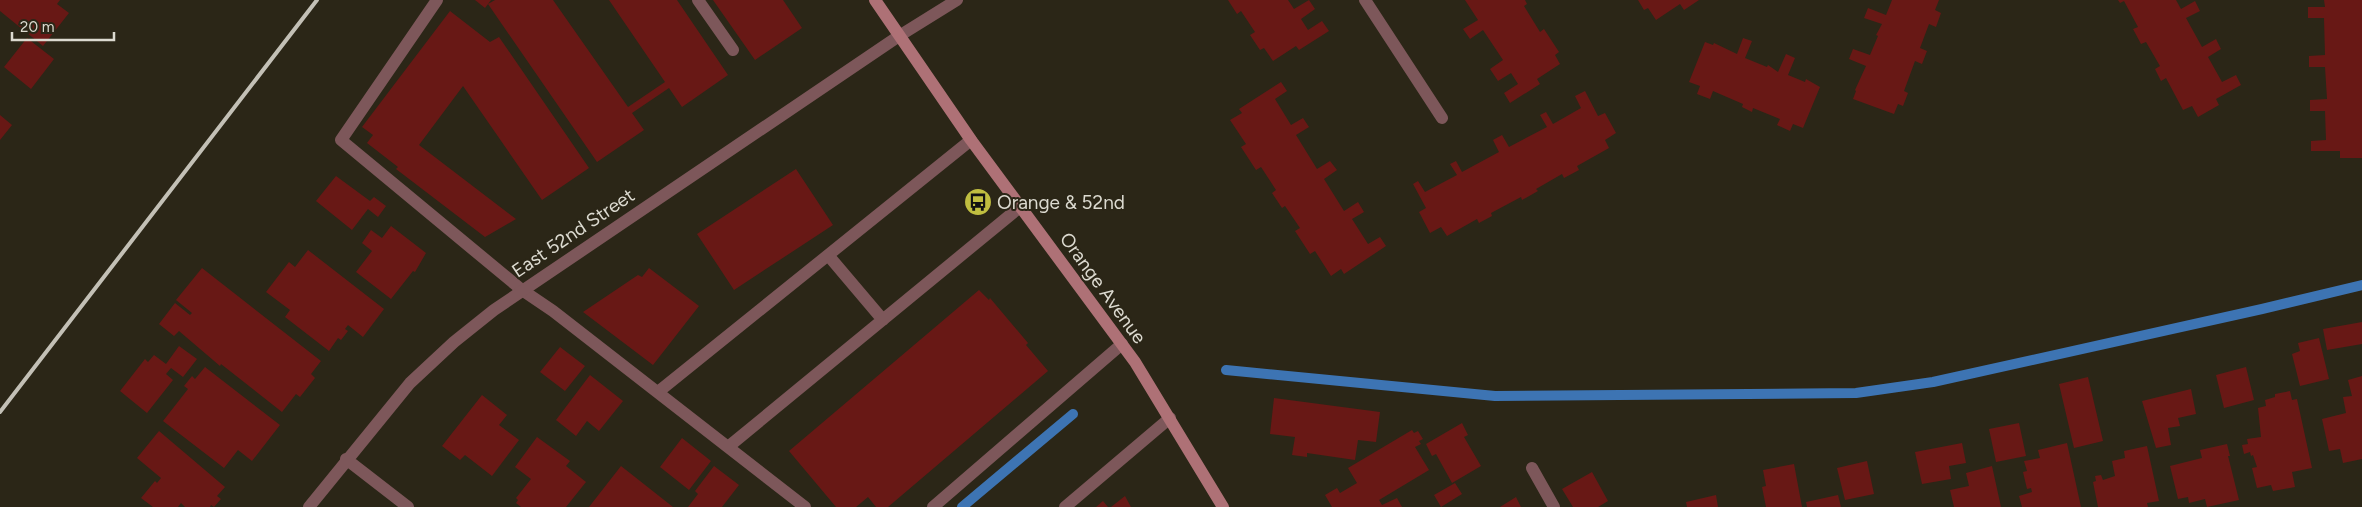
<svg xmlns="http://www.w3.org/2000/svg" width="2362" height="507" font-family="Figtree,sans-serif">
<rect width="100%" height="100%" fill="#2b2617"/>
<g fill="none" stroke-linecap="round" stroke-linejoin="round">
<!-- stream -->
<path stroke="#3d74b3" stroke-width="10" d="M1226,370l269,26 361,-3 77,-11 329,-73 100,-24
M962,507l111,-93"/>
</g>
<!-- building -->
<path fill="#681815" d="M0,0h60l-3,4 12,9 -26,33 -43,-35z
M475,0h16l-6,8z
M495,0h58l75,107 37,-25 -56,-82h68l51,75 -46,32 -13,-19 -37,25 12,17 -47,32 -109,-158z
M713,0h70l19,28 -47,32z
M1228,0h60l6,9 15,-9 6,9 -14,10 7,11 14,-9 7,10 -30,19 -3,-4 -23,15 -9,-13 -4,2 -10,-15 5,-3 -14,-21 -4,3z
M1465,0h60l2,4 -3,2 16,26 4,-3 15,23 -4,3 5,9 -23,15 3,5 -30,19 -6,-10 14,-9 -7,-11 -13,8 -8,-12 13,-9 -20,-30 -13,9 -7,-10 15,-9z
M1638,0h61l-15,10 -4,-6 -24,16 -8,-12 -4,2z
M1892,0h47l-4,10 6,3 -5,14 -7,-3 -9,24 7,3 -5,13 -7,-3 -11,30 4,2 -5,13 -5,-2 -4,10 -41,-15 3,-8 -1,-1 11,-24 -17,-7 4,-10 17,6 8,-19 -2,-1 6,-11 -18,-6 4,-10 18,7z
M2118,0h58l5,9 14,-8 5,10 -14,7 16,29 14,-8 5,10 -13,8 14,25 14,-7 5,10 -25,14 3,6 -21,12 -6,-11 -9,4 -17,-32 -5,3 -6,-12 5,-3 -14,-24 -5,2 -8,-15 5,-2 -14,-26 -4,2z
M2324,0h38v158h-22v-7h-29v-10l15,-1 -1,-29h-15v-11l17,-1 -2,-32h-16v-11l16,-1 -1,-37h-16v-11h17z
M450,11l40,31 9,-5 90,131 -47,32 -79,-114 -44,59 97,74 -31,18 -89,-68 2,-2 -31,-24 6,-8 -11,-8z
M27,38l27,21 -23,30 -27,-22z
M1743,38l9,3 -7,17 22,9 1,-2 10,7 8,-18 9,4 -7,17 17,7 1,-3 14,8 -17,41 -10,-4 -3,7 -13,-6 3,-6 -27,-11 -1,4 -10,-5 1,-3 -30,-13 -3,8 -13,-5 3,-8 -11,-4 16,-40 8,3 1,-2 23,11z
M1281,82l6,9 -12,8 16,26 12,-7 6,9 -13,8 21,34 13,-8 7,9 -13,9 20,32 14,-9 6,10 -12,7 16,25 12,-7 6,9 -42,28 -3,-5 -10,7 -16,-25 -5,3 -15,-23 5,-3 -15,-22 -3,2 -10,-15 4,-3 -15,-23 -5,3 -15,-23 5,-3 -16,-24 12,-7 -3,-4z
M1585,91l13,25 7,-3 11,20 -11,7 4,8 -32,18 2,4 -15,8 -2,-4 -26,15 2,2 -16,9 -1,-3 -30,16 1,3 -13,7 -2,-4 -30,17 -6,-9 -11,6 -11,-21 7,-4 -13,-24 5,-3 7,11 32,-17 -7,-11 6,-3 6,11 37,-20 -6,-12 9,-5 7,12 38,-20 -7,-12 6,-3 7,12 28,-16 -6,-12z
M0,115l12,10 -12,15z
M796,169l37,56 -99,65 -37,-56z
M336,176l34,25 4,-4 12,9 -8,11 -10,-8 -16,21 -36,-29z
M391,226l35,27 -11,19 -2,-1 -22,28 -35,-27 16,-21 -10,-8 9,-13 11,8z
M308,250l76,59 -21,28 -15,-12 -3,4 3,2 -7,9 -3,-2 -9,13 -44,-34 5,-7 -24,-18 23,-30 6,5z
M202,268l119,93 -10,13 4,4 -15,19 -4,-3 -14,18 -61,-48 -1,2 -41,-35 -5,5 -15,-12 16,-21 15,12 2,-2 -16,-13z
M649,268l50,38 -46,59 -70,-53 55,-37 4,2z
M979,290l10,10 1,-2 38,45 -2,2 22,26 -160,136h-12l-8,-10 -12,10h-20l-47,-56z
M2362,322v22l-35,6 -4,-21z
M2319,338l10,41 -29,7 -8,-32 8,-3 -2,-8z
M179,346l18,13 -14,18 -12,-9 -5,6 7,6 -26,33 -27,-22 25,-32 3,3 6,-7 12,9z
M560,347l25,19 -20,25 -25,-19z
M205,367l75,58 -28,36 -14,-11 -14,18 -61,-47 25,-32 -4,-3 8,-10 3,3z
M2246,367l8,33 -30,8 -8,-33z
M590,375l33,26 -24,30 -12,-10 -11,15 -20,-16z
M2362,376v83l-19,4 -3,-14 -11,2 -7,-32 24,-6 -3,-16 9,-1 -4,-16z
M2088,377l15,64 -29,7 -15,-64z
M2191,389l5,25 -18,4 2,8 -12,2 3,17 -15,3 -14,-47z
M2290,391l2,9 5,-1 15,69 -20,4 3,15 -22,4 -2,-6 -14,3 -5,-20 5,-1 -4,-12 -2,1 -1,-4 -6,2 -2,-9 6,-1 -1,-5 14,-2 -3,-29 8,-2 -1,-6 10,-3v-3z
M482,395l25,20 -8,10 20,15 -27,36 -27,-21 -5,5 -18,-14z
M1274,398l106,14 -4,30 -18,-2 -3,20 -48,-7v4l-15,-2 3,-18 -25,-3z
M1462,423l6,12 -4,2 17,29 -29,17 -16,-29 -4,2 -6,-12z
M2019,423l7,33 -30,6 -7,-33z
M1412,430l2,3 4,-2 5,8 -4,2 2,3 -6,3 14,23 -50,30 3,5 15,-7 5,9h-70l-7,-12 12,-7 3,5 17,-10 -9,-15z
M159,431l66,56 -8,9 4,3 -7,8 -3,-2 -1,2h-25l-4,-4 -3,4h-25l-12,-9 14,-17 2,2 4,-5 -24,-20z
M537,437l33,24 -4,5 20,16 -20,25h-45l-5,-4 2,-3 -2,-2 15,-19 -16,-12z
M682,438l29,23 -22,29 -29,-23z
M1962,443l4,20 -17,3 2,13 -29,5 -7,-32z
M2067,443l14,64h-59l-3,-11 13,-4 -1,-4 -4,1 -4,-17 4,-1 -3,-10 16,-3 -2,-8z
M2227,444l3,12h-2l11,44 -32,7 -2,-8 -16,4 -1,-6 -10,2 -8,-33 32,-8 -2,-8z
M2147,446l12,55 -12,2 1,4h-50l-5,-25 3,-1 -1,-5 6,-1 2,5 12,-4 -3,-15 13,-3 -1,-7z
M1867,461l7,33 -29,6 -8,-32z
M1794,464l8,43h-36l-4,-20 4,-1 -3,-16z
M621,466l52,41h-84z
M714,466l25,19 -17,22h-34l10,-13 -3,-3z
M1992,466l9,41h-47l-4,-17 19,-4 -3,-13z
M1592,472l16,29 -10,6h-25l-11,-18z
M1455,483l7,11 -21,13 -7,-12z
M1716,495l2,12h-31l-1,-5z
M1838,495l3,12h-34l-1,-5z
M1125,496l6,11h-20z
M1516,497l5,10h-21z
M1103,501l5,6h-12z"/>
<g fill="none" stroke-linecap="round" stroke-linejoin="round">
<!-- lane -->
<path stroke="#7d575a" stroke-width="12" d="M437,0l-96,140 181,150 31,21 252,196
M698,0l35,50
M1365,0l77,118
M828,255l55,65
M658,392l313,-252
M728,447l292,-240
M1532,468l22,39
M933,507l189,-163
M1065,507l105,-89"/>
<!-- street -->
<path stroke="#7d575a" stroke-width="12" d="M346,459l62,48
M309,507l101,-124 44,-41 40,-32 405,-274 58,-36"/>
<!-- secondary -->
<path stroke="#ae7176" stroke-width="12" d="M875,0l96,140 164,222 88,145"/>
<!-- rail -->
<path stroke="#c3c0b6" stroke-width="4" d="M0,412l317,-412"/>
</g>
<!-- icons -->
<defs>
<g id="bus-disc" transform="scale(1.4375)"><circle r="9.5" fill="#c0be40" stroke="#2b2617"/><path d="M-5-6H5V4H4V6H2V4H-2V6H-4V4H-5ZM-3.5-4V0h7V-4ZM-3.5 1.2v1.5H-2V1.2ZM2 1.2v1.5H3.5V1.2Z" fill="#111"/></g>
</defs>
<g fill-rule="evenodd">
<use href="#bus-disc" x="978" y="202"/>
</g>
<g text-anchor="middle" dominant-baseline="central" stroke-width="4" stroke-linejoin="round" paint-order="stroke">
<!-- poi labels -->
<g font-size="19" fill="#dcdad0" stroke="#2b2617" text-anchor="start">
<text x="997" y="202">Orange &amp; 52nd</text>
</g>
<!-- street labels -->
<g font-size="19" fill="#dcdad0" stroke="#2b2617">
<text transform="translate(573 233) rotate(-34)">East 52nd Street</text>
<text transform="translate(1103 288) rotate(54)">Orange Avenue</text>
</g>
</g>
<!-- scale -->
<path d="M12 32v8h102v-8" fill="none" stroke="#dcdad0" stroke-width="2.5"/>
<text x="20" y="32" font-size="15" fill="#dcdad0" stroke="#2b2617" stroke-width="4" paint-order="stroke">20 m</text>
</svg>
